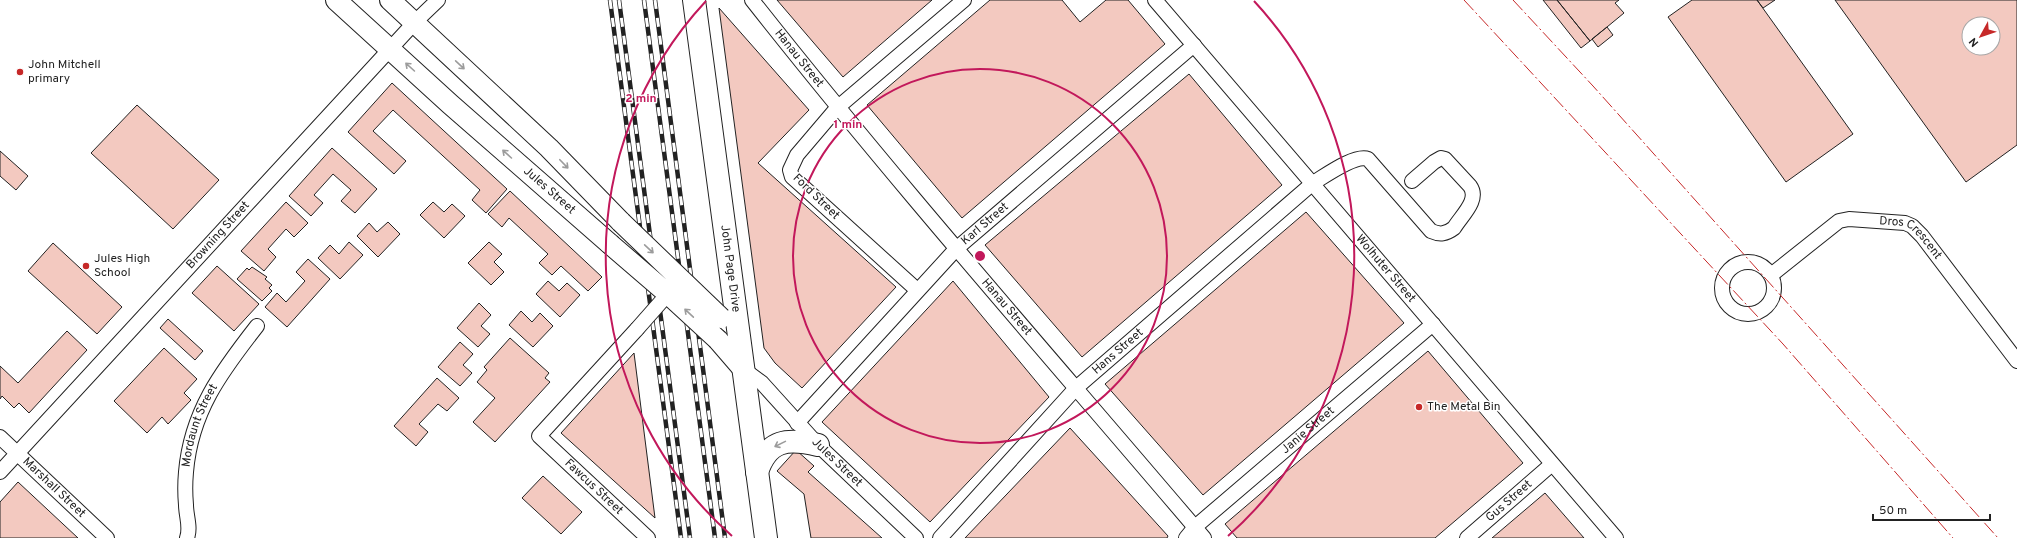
<svg xmlns="http://www.w3.org/2000/svg" width="2017" height="538" font-family="Overpass,sans-serif">
<rect width="100%" height="100%" fill="#fff"/>
<!-- building -->
<path fill="#f3c9c0" stroke="#222" fill-rule="evenodd" d="M777,0h155l-89,77z
M990,0h72l18,22 26,-22h22l37,44 -203,174 -95,-113z
M1543,0h14l33,41 -9,7z
M1557,0h62l-4,3 9,10 -34,28z
M1692,0h65l96,134 -67,48 -118,-165z
M1757,0h18l-12,8z
M1835,0h182v145l-51,37zM1969,24h24v24h-24z
M719,8l90,102 -51,53 138,124 -94,101 -27,-25 -11,-15z
M1607,27l6,8 -15,12 -6,-8z
M1189,74l93,111 -200,172 -97,-112z
M392,83l115,106 -21,24 -14,-13 8,-10 -87,-80 -20,21 33,30 -12,13 -46,-42z
M137,105l82,75 -46,49 -82,-76z
M332,148l45,41 -22,24 -14,-12 10,-11 -18,-16 -19,21 9,8 -12,13 -22,-20z
M0,151l28,25 -12,14 -16,-14z
M510,191l92,86 -14,14 -27,-25 -9,9 -13,-12 9,-9 -39,-36 -7,9 -14,-13z
M286,202l22,21 -14,14 -8,-8 -18,20 8,8 -12,14 -23,-20z
M433,202l11,10 8,-8 13,12 -21,22 -24,-23z
M1306,212l98,111 -201,172 -98,-111z
M388,222l12,12 -22,23 -21,-21 12,-13 8,9z
M349,242l14,13 -23,24 -22,-21 12,-13 9,9z
M489,242l13,12 -8,8 10,10 -13,13 -23,-22z
M53,243l69,64 -25,27 -69,-63z
M308,259l22,20 -43,48 -22,-20 12,-14 9,9 19,-21 -9,-9z
M217,266l42,38 -25,27 -42,-38z
M252,267l15,10 -2,2 7,6 -3,3 3,3 -10,10 -25,-22 10,-11 2,2z
M548,281l11,10 8,-8 13,12 -20,22 -24,-23z
M953,281l96,116 -119,125 -108,-100z
M479,303l12,12 -10,11 9,8 -12,13 -21,-19z
M521,311l11,11 8,-9 13,13 -20,21 -24,-22z
M168,319l35,32 -8,9 -35,-32z
M67,331l20,19 -58,63 -10,-10 -5,5 -12,-12 -2,3v-33l18,17z
M510,338l39,35 -4,5 5,4 -55,60 -22,-20 22,-24 -18,-16 10,-12 -3,-3z
M460,342l13,12 -10,11 9,8 -12,13 -22,-19z
M164,348l33,31 -13,14 7,7 -23,24 -6,-7 -15,16 -33,-32z
M1428,351l95,112 -88,75h-198l-12,-14z
M634,353l21,165 -94,-85z
M437,378l22,20 -12,13 -9,-7 -19,20 9,8 -12,14 -22,-20z
M1070,428l98,108 -1,2h-202z
M796,450l18,16 -6,6 74,66h-71l-7,-44 -27,-23z
M543,476l39,36 -21,22 -39,-36z
M18,482l60,56h-78v-36z
M1545,493l39,45h-92z"/>
<g fill="none" stroke-linecap="round" stroke-linejoin="round">
<!-- street casing -->
<g stroke="#222" stroke-width="16">
<g id="street">
<path id="s1" d="M752,0c145,184 300,359 452,538"/>
<path id="s2" d="M1155,0l461,538"/>
<circle cx="1748" cy="288" r="26"/>
<path id="s3" d="M1771,275l68,-54 10,-2 56,4 7,3 10,10 95,125"/>
<path d="M917,290l-117,-106 -8,-7 -2,-7 7,-15 40,-47 127,-108"/>
<path id="s4" d="M637,329l-98,107 109,102"/>
<path id="s5" d="M743,369l19,14 56,62 98,93"/>
<path id="s6" d="M797,423l159,-174 238,-204"/>
<path id="s7" d="M0,437l107,101"/>
<path id="s8" d="M0,472l415,-450 23,-22"/>
<path id="s9" d="M187,538c4,-11 -1,-22 -1,-33 -1,-11 -1,-22 0,-33 5,-60 35,-100 71,-146"/>
<path id="s10" d="M940,538l136,-150 237,-205c12,-7 42,-29 55,-24l63,72c9,4 15,3 23,-3 7,-12 26,-28 16,-42l-25,-27 -4,-1 -7,4 -22,19"/>
<path id="s11" d="M1186,538l9,-11 238,-203"/>
<path id="s12" d="M1467,538l85,-74"/>
</g>
</g>
<!-- secondary casing -->
<g stroke="#222" stroke-width="22">
<g id="secondary">
<path id="s13" d="M336,0l114,104 160,140"/>
<path d="M390,0l159,148 72,74"/>
<path d="M718,340l25,29"/>
</g>
</g>
<!-- primary casing -->
<g stroke="#222" stroke-width="24">
<g id="primary">
<path id="s14" d="M694,0l72,538"/>
<path d="M757,472c11,-33 31,-34 61,-27"/>
</g>
</g>
<!-- street -->
<use href="#street" stroke="#fff" stroke-width="14"/>
<!-- secondary -->
<use href="#secondary" stroke="#fff" stroke-width="20"/>
<!-- primary -->
<use href="#primary" stroke="#fff" stroke-width="22"/>
<!-- rail casing -->
<g stroke="#222" stroke-width="4.5">
<path id="rail" d="M610,0l71,538
M619,0l71,538
M644,0l71,538
M655,0l70,538"/>
</g>
<!-- rail -->
<use href="#rail" stroke="#fff" stroke-width="3" stroke-dasharray="9" stroke-linecap="butt"/>
<!-- street-bridge casing -->
<g stroke="#222" stroke-width="16" stroke-linecap="butt">
<path id="street-bridge" d="M637,329l37,-42"/>
</g>
<!-- secondary-bridge casing -->
<g stroke="#222" stroke-width="22" stroke-linecap="butt">
<path id="secondary-bridge" d="M621,222l100,96
M610,244l58,50 50,46"/>
</g>
<!-- street-bridge -->
<use href="#street-bridge" stroke="#fff" stroke-width="14"/>
<!-- secondary-bridge -->
<use href="#secondary-bridge" stroke="#fff" stroke-width="20"/>
<!-- power -->
<path stroke="#c62828" stroke-width="1" stroke-dasharray="14 3 2 3" stroke-linecap="butt" d="M1464,0l319,344 170,194
M1513,0l80,86 405,452"/>
</g>
<!-- one-way arrows -->
<defs><path id="oneway-shaft" d="M-6 0H5M1.5-3L5.5 0L1.5 3" fill="none" stroke-width="1.6" stroke-linecap="round" stroke-linejoin="round"/></defs>
<g stroke="#9c9c9c">
<use href="#oneway-shaft" transform="translate(460 65) rotate(43)"/>
<use href="#oneway-shaft" transform="translate(410 67) rotate(-138)"/>
<use href="#oneway-shaft" transform="translate(507 154) rotate(-138)"/>
<use href="#oneway-shaft" transform="translate(564 164) rotate(46)"/>
<use href="#oneway-shaft" transform="translate(649 249) rotate(43)"/>
<use href="#oneway-shaft" transform="translate(689 313) rotate(-137)"/>
<use href="#oneway-shaft" transform="translate(780 444) rotate(154)"/>
</g>
<!-- distance rings -->
<g fill="none" stroke="#c2185b" stroke-width="2">
<circle cx="980" cy="256" r="187"/>
<path d="M732 536A374 374 0 0 1 706 1M1254 1A374 374 0 0 1 1228 536"/>
</g>
<!-- markers -->
<g fill="#c62828" stroke="#fff" stroke-width="1.5">
<circle cx="20" cy="72" r="4"/>
<circle cx="86" cy="266" r="4"/>
<circle cx="1419" cy="407" r="4"/>
</g>
<g text-anchor="middle" dominant-baseline="central" stroke-width="3" stroke-linejoin="round" paint-order="stroke">
<!-- street labels -->
<g font-size="12" fill="#222" stroke="#fff">
<text stroke="none"><textPath href="#s1" startOffset="75">Hanau Street</textPath></text>
<text stroke="none"><textPath href="#s13" startOffset="286">Jules Street</textPath></text>
<text transform="translate(816 197) rotate(44)">Ford Street</text>
<text stroke="none"><textPath href="#s6" startOffset="274">Karl Street</textPath></text>
<text stroke="none"><textPath href="#s8" startOffset="322">Browning Street</textPath></text>
<text stroke="none"><textPath href="#s3" startOffset="165">Dros Crescent</textPath></text>
<text stroke="none"><textPath href="#s14" startOffset="271">John Page Drive</textPath></text>
<text stroke="none"><textPath href="#s2" startOffset="354">Wolhuter Street</textPath></text>
<text stroke="none"><textPath href="#s1" startOffset="399">Hanau Street</textPath></text>
<text stroke="none"><textPath href="#s10" startOffset="258">Hans Street</textPath></text>
<text stroke="none"><textPath href="#s9" startOffset="115">Mordaunt Street</textPath></text>
<text stroke="none"><textPath href="#s11" startOffset="163">Janie Street</textPath></text>
<text stroke="none"><textPath href="#s5" startOffset="133">Jules Street</textPath></text>
<text stroke="none"><textPath href="#s7" startOffset="74">Marshall Street</textPath></text>
<text stroke="none"><textPath href="#s4" startOffset="220">Fawcus Street</textPath></text>
<text stroke="none"><textPath href="#s12" startOffset="56">Gus Street</textPath></text>
</g>
<!-- poi labels -->
<g font-size="12" fill="#222" stroke="#fff" text-anchor="start">
<text x="28" y="65">John Mitchell<tspan x="28" dy="14">primary</tspan></text>
<text x="94" y="259">Jules High<tspan x="94" dy="14">School</tspan></text>
<text x="1427" y="407">The Metal Bin</text>
</g>
</g>
<circle cx="980" cy="256" r="6" fill="#c2185b" stroke="#fff" stroke-width="2"/>
<g font-size="12" text-anchor="middle" font-weight="bold" fill="#c2185b" stroke="#fff" stroke-width="3" stroke-linejoin="round" paint-order="stroke">
<text x="641" y="102">2 min</text>
<text x="848" y="128">1 min</text>
</g>
<!-- north arrow -->
<g transform="translate(1981 36) rotate(230)"><circle r="19" fill="#ffffff" stroke="#a7a7a7"/>
<path d="M0-3L7 15L0 10L-7 15Z" fill="#c62828"/>
<text y="-6" font-size="11" font-weight="bold" text-anchor="middle" fill="#222222">N</text>
</g>
<!-- scale -->
<path d="M1873 514v6h117v-6" fill="none" stroke="#222222" stroke-width="2"/>
<text x="1879" y="514" font-size="12" fill="#222222" stroke="#ffffff" stroke-width="3" paint-order="stroke">50 m</text>
</svg>
